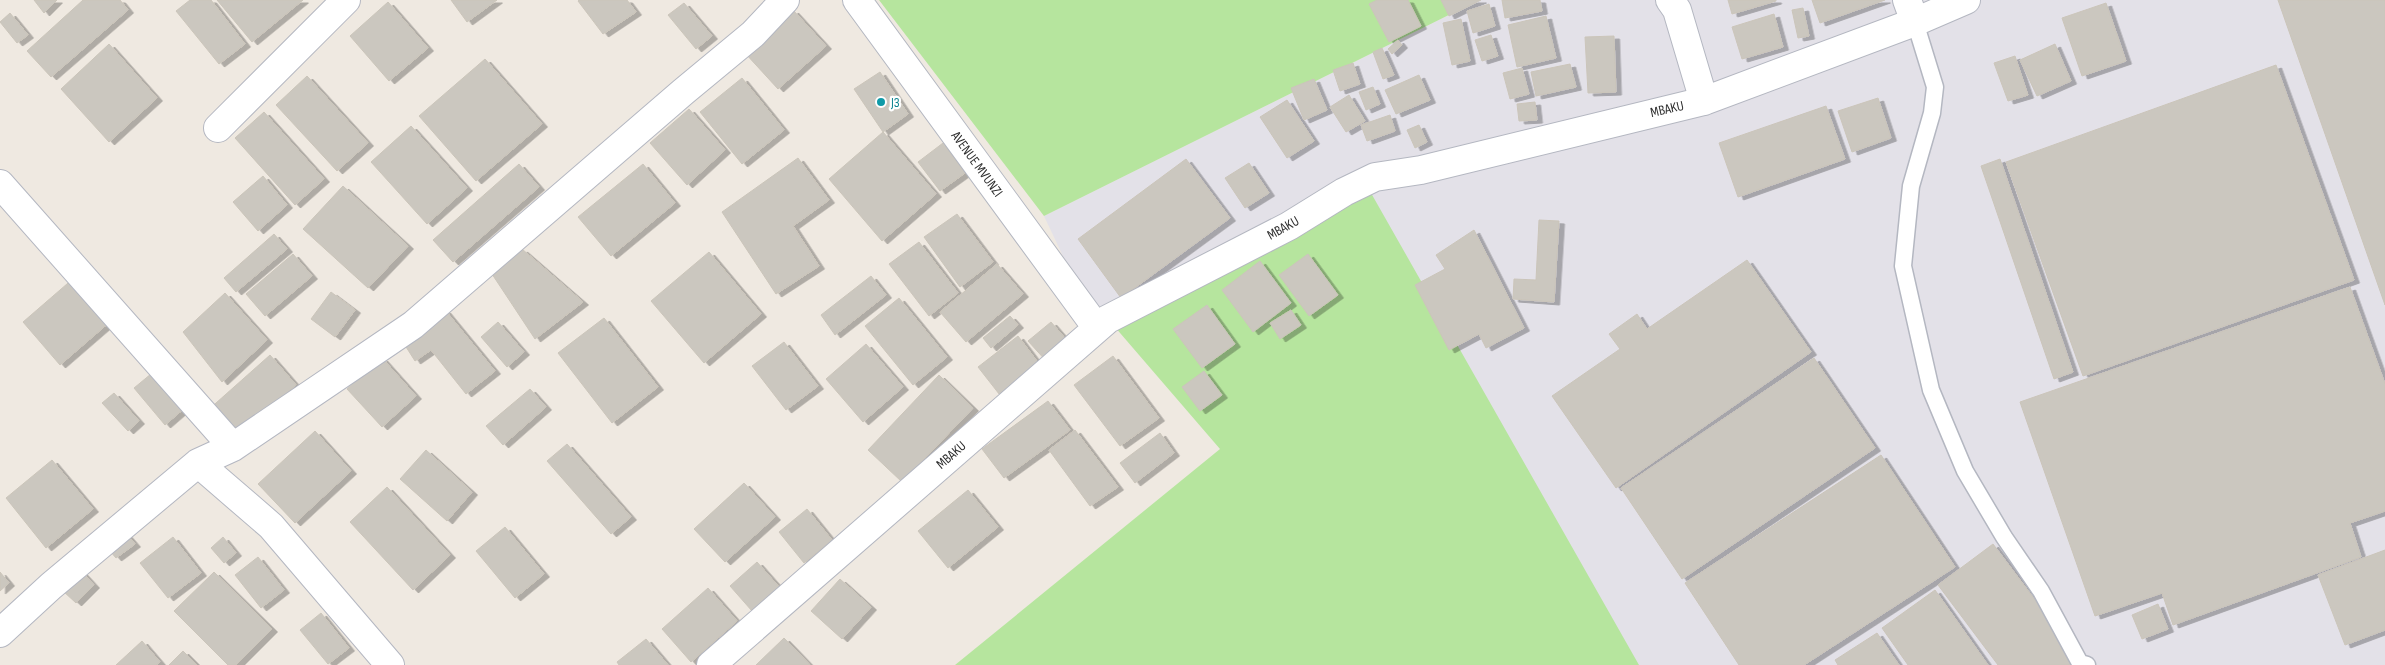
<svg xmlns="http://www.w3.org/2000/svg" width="2385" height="665" font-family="'Sofia Sans Condensed',sans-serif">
<defs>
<filter id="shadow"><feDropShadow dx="5.5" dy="3" stdDeviation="0" flood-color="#0004"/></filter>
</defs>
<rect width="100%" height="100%" fill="#efe9e1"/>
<!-- industrial -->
<path fill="#e3e1e8" d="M1479,0h906v665h-747l-266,-466 -275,129 -53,-112z"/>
<!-- green -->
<path fill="#b6e59e" d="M879,0h600l-435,216z
M1371,193l268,472h-684l265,-216 -112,-130z"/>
<!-- building -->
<path fill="#cbc7bf" stroke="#cbc5ba" filter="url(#shadow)" d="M34,0h23l-13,13z
M83,0h37l8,10 -77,67 -24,-26z
M190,0h21l34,44 -26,20 -43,-53z
M217,0h86l-51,42z
M451,0h46l-30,22z
M579,0h48l9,12 -33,22 -25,-33z
M1377,0h31l13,26 -32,16 -20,-38z
M1441,0h40l-32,16z
M1502,0h38l2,11 -37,7z
M1728,0h48v1l-44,13z
M1812,0h73l-65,23z
M2278,0h107v305z
M388,2l40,46 -39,33 -39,-45z
M684,3l28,33 -16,13 -28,-34z
M2106,3l20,58 -44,15 -20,-58z
M1489,4l6,22 -22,7 -6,-22z
M1803,8l6,28 -11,2 -6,-28z
M793,10l33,36 -48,43 -33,-36z
M10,13l18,22 -11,8 -17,-21z
M1774,14l9,33 -41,12 -10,-32z
M1546,16l10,42 -39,9 -9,-42z
M1461,19l9,42 -18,4 -9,-42z
M1491,35l7,21 -16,5 -7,-21z
M1614,36l2,56 -28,1 -3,-56z
M1398,40l4,5 -10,9 -4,-5z
M109,44l48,54 -48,44 -48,-53z
M2055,44l16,37 -34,15 -17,-36z
M1382,48l12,27 -11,4 -10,-27z
M2015,56l13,39 -20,6 -14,-38z
M485,59l57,65 -66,57 -57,-65z
M1353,63l7,21 -20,7 -7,-21z
M1570,64l6,23 -40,9 -5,-24z
M2276,65l78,215 -271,96 -77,-214z
M1522,68l7,26 -19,5 -7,-26z
M880,72l28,42 -25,18 -29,-43z
M1419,75l11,25 -34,14 -11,-24z
M307,76l61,67 -31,28 -61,-66z
M742,78l42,52 -42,34 -42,-52z
M1314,79l13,31 -23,10 -13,-32z
M1373,87l7,17 -14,6 -7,-18z
M1349,95l16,26 -19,11 -16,-25z
M1878,98l13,40 -39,14 -14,-41z
M1287,100l27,41 -27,17 -27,-41z
M1535,102l2,18 -18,1 -2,-17z
M1826,106l19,53 -107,38 -19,-54z
M689,109l36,41 -38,35 -37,-42z
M264,112l60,67 -29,26 -60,-67z
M1390,115l5,16 -28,10 -6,-16z
M1419,125l8,17 -12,6 -8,-18z
M411,126l56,62 -40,36 -56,-62z
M883,132l53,62 -54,47 -53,-62z
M943,143l22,30 -25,18 -22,-29z
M798,158l31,42 -36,26 26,40 -43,28 -54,-82z
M1186,159l44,59 -109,80 -43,-59z
M2000,159l73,213 -19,7 -73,-213z
M1249,163l20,30 -24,15 -20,-30z
M519,164l20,23 -86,75 -20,-22z
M643,164l32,39 -64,53 -33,-39z
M263,176l24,29 -29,26 -25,-29z
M343,186l65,60 -40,42 -65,-59z
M957,214l36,48 -33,25 -36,-50z
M1539,220l20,1 -5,81 -41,-3 1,-20 22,1z
M1474,230l50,98 -38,20 -7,-14 -30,16 -34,-65 30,-16 -9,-14z
M274,234l13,15 -51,43 -12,-14z
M919,242l39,51 -29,23 -40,-52z
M522,249l61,53 -48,37 -45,-68z
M709,252l52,62 -57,49 -53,-62z
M293,254l19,22 -47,40 -19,-22z
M1308,254l30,41 -29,21 -30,-41z
M1747,260l64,92 -195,136 -64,-92 68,-47 -11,-15 28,-20 10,15z
M1260,261l31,42 -38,29 -31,-42z
M997,264l26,30 -57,48 -26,-30z
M871,276l15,19 -51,40 -14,-20z
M75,277l37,43 -52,45 -37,-43z
M2350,287l35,97v127l-35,12 11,34 -188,68 -11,-32 -67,23 -75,-214z
M331,292l24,18 -20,27 -24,-18z
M225,293l42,47 -45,42 -39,-50z
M899,298l48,59 -34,28 -48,-59z
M1207,305l28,39 -33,24 -29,-39z
M445,310l50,61 -29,23 -35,-44 -16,11 -14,-22z
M1291,310l10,15 -21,14 -10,-16z
M1010,316l8,9 -27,23 -8,-10z
M604,318l54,69 -46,36 -54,-70z
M498,322l26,30 -17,15 -26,-30z
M1051,322l19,22 -22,19 -20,-22z
M1018,336l24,32 -39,31 -25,-32z
M784,342l34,44 -32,24 -34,-44z
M866,344l37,43 -40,35 -37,-43z
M270,355l26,30 -63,55 -26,-29z
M1113,356l46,62 -39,28 -46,-61z
M382,358l34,38 -34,31 -35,-38z
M1814,358l61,90 -193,131 -61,-91z
M157,369l30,37 -22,19 -31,-37z
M1204,371l18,24 -22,16 -18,-24z
M939,375l34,33 -71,74 -34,-32z
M530,389l16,18 -43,38 -17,-19z
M114,393l25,28 -11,10 -26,-28z
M1048,401l22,29 -66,48 -22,-29z
M1075,430l43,57 -28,19 -41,-56z
M315,431l36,40 -56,52 -37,-39z
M1160,433l14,20 -39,30 -15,-20z
M567,444l64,73 -20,17 -64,-73z
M426,450l46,42 -25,29 -47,-42z
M1881,455l74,112 -151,98h-65l-54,-82z
M52,460l41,49 -47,39 -40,-50z
M744,483l31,34 -50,45 -31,-33z
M387,487l63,68 -37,35 -63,-68z
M968,490l30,37 -50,41 -30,-37z
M807,509l25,31 -28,23 -25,-31z
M505,527l39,47 -29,24 -39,-47z
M122,529l13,15 -19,14 -12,-14z
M173,537l28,36 -33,25 -28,-35z
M223,537l13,16 -12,10 -13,-15z
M1993,544l91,121h-86l-60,-80z
M2385,550v80l-40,15 -27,-70z
M258,557l26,33 -23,18 -26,-33z
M757,562l22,25 -27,24 -22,-25z
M0,572l9,11 -9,8z
M82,572l12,13 -18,18 -13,-12z
M214,572l58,57 -36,36h-8l-54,-54z
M840,579l31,28 -29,32 -31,-28z
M708,588l29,33 -46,41 -29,-33z
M1935,590l53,75h-80l-26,-37z
M2158,604l10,25 -26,10 -10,-24z
M321,613l28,35 -21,16 -28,-34z
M1877,633l22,32h-61l-3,-5z
M784,638l26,27h-54z
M646,639l22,26h-49l-2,-3z
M142,641l18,21 -4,3h-40z
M183,651l14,14h-28z"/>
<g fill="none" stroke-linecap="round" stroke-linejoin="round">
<!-- service casing -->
<g stroke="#b4b7c1" stroke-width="19">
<path id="service" d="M1915,22l20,65 -3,26 -21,73 -8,80 28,124 34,81 39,66 37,54 39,72 7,2"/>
</g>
<!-- minor casing -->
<g stroke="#b4b7c1" stroke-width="30">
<path id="minor" d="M857,0l240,328
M1670,0l7,10 27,91
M1907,0l8,22
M218,128l128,-128
M0,184l233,263
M198,463l73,63 119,139
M0,633l51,-47 147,-123 35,-16 180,-122 270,-233 70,-58 32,-34
M711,665l397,-346 181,-93 55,-34 31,-15 46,-7 283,-69 211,-79 51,-22"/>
</g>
<!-- service -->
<use href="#service" stroke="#fff" stroke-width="16"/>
<!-- minor -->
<use href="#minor" stroke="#fff" stroke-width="28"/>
</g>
<!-- markers -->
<circle fill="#0f9aa8" stroke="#fff" stroke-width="2" cx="881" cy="102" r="5"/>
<g text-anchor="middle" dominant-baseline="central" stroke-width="4.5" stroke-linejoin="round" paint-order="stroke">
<!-- culture labels -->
<g font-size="14" fill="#0d838f" stroke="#fff" text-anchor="start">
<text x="891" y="102">J3</text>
</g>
<!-- street labels -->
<g font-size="14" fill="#2e2e2e" stroke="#fff">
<text transform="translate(1667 109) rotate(-13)">MBAKU</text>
<text transform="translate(977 164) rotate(54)">AVENUE MVUNZI</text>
<text transform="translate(1283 228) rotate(-29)">MBAKU</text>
<text transform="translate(951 455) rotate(-41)">MBAKU</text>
</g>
</g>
</svg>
